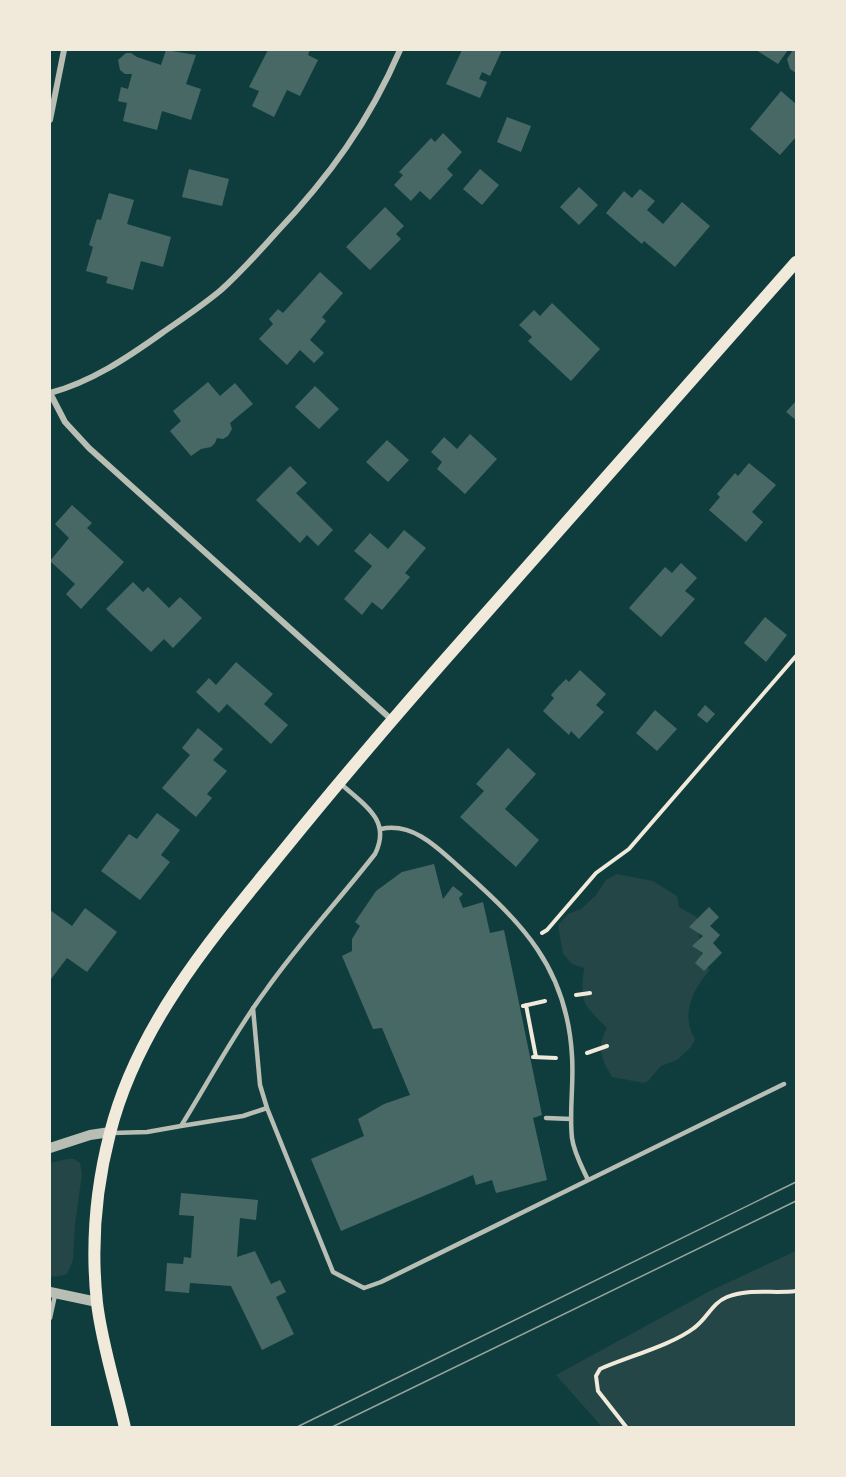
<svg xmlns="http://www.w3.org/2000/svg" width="846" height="1477" font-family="Figtree,sans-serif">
<rect width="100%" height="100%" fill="#0f3d3e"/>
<!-- green -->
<path fill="#244646" d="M617,874l36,7 24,15 2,11 18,10 5,44 8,9c-17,19 -30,45 -15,69l-4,8 -14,13 -16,6 -13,15 -4,2 -32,-6c-11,-19 -16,-29 -5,-49 -25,-25 -27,-24 -23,-60l-12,-4 -9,-10 -5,-29 10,-11 13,-5 15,-14 10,-15z
M67,1159h7l6,4 2,11 -7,50 -2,36 -6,14c-6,2 -11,3 -17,2v-113z
M796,1251v176h-194l-46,-52 154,-84z"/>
<!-- building -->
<path fill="#486865" d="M166,50l30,5 -10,29 15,5 -10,31 -29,-9 -5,19 -34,-9 4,-18 -9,-2 3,-14 7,2 4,-15h-7l-5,-4 -2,-10 8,-7h5l6,4 24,8z
M268,50h42l-2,5 10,5 -18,36 -13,-6 -13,27 -22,-11 7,-15 -10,-4z
M462,50h40l-12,26 -8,-4 -3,7 8,3 -7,16 -34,-14z
M756,50h32l-10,14z
M793,50h3v23l-6,-4 -3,-10z
M781,91l15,13v33l-16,18 -30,-26z
M507,117l24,9 -10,26 -24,-10z
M443,133l19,19 -15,17 6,6 -23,25 -10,-9 -9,10 -17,-16 9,-10 -4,-3 32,-34 4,4z
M189,169l40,10 -7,27 -40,-9z
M480,169l19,16 -17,20 -19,-16z
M579,187l19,18 -19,20 -19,-18z
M640,189l15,12 -8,9 16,14 19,-22 28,24 -35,41 -31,-26 -2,3 -36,-31 18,-22 8,7z
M109,193l25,7 -7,24 44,13 -8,30 -22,-6 -8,29 -27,-7 2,-6 -22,-6 7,-24 -4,-2 8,-26 4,1z
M385,207l19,19 -8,8 5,5 -31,31 -24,-23z
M320,272l23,21 -21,24 4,4 -16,19 14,13 -10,10 -14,-13 -13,15 -28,-26 14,-15 -4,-5 9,-10 5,4z
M552,303l48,46 -29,32 -43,-40 4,-4 -13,-12 15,-15 6,6z
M208,382l12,14 15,-13 18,21 -23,19 2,6 -4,7 -5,3 -6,-1 -2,5 -4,4 -10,2 -10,7 -21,-25 11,-10 -8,-10z
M315,386l24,23 -20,20 -24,-22z
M796,401v19l-10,-8z
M470,434l27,25 -32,35 -28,-25 5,-7 -11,-10 13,-15 13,12z
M387,440l22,20 -21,22 -22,-20z
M749,463l27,22 -24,27 11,10 -17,20 -37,-32 11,-13 -3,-3 18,-21 3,3z
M290,466l17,17 -11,10 37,37 -15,16 -11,-11 -7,8 -44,-43z
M72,505l20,18 -5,5 37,34 -43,47 -15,-15 9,-10 -25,-23 19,-23 -14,-14z
M404,530l22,18 -21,25 5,4 -28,33 -10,-8 -10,13 -18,-16 28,-33 -18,-15 16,-18 18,16z
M681,563l16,15 -12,13 10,8 -34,38 -32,-29 36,-41 7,6z
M133,582l10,10 5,-5 21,21 11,-11 22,21 -29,30 -9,-9 -13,13 -45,-43z
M765,617l22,18 -21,27 -22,-19z
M236,662l37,32 -9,10 24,21 -17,19 -44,-40 -8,9 -23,-21 13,-14 7,7z
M580,670l26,24 -10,11 8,7 -25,27 -8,-8 -2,4 -26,-24 11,-13 -3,-3 7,-8 8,-8 3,3z
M705,705l10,9 -8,9 -10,-8z
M655,710l22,19 -20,22 -21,-18z
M198,728l25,21 -10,11 14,11 -20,23 5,4 -16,19 -34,-29 28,-33 -8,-7z
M508,748l28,26 -31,35 34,31 -23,27 -56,-50 24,-26 -8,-7z
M157,813l23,17 -19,25 9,7 -30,38 -39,-29 28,-37 8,5z
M434,864l9,35 10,-13 10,8 -4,4 4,10 20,-6 7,31 14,-3 38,185 -9,3 14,62 -51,13 -4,-13 -16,5 -3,-10 -132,56 -30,-72 53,-23 -6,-17 26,-15 26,-9 -28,-67 -9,1 -31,-73 10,-5v-12l8,-13 -5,-4 21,-31 26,-19z
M709,907l10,10 -9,9 10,9 -7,8 9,10 -18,18 -9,-8 8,-10 -11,-7 11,-10 -14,-9z
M85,908l32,24 -30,40 -20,-14 -16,21 -1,-68v-1l22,16z
M181,1193l77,7 -2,20 -16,-2 -3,39 18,-6 16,33 9,-4 6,12 -10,5 18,37 -32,16 -31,-64 -41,-3 -1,10 -24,-2 2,-28 16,1 1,-7 7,1 3,-42 -15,-1z"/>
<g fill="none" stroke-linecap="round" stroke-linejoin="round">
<!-- path -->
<path stroke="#f1e9da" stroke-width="4" d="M542,933l5,-3 49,-57 33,-24 167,-193
M576,995l14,-2
M526,1005l10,52
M523,1006l22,-5
M587,1053l20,-7
M533,1057l23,1
M627,1428l-29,-37 -2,-15 4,-7c27,-12 72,-24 94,-41 13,-9 18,-25 33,-31 22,-9 47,-3 69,-6"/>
<!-- service -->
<path stroke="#b8beb3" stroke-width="4.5" d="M381,829c32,-7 57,19 78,38 63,56 108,100 113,189 2,27 -3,55 0,82 2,15 10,29 16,42
M267,1108l66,164 31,16 17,-6 403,-198
M546,1118l25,1
M181,1126l62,-10 24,-8 -7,-23 -7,-77
M112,1133l35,-1 34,-6c28,-45 53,-93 85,-136 34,-48 73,-90 109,-136 17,-34 -11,-49 -34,-70
M50,1318l5,-23"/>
<!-- minor -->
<path stroke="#b8beb3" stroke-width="6" d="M50,120l14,-70
M50,393c41,-11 77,-35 112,-60 20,-14 40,-27 59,-43 19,-17 37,-37 54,-56 54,-57 94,-112 125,-184
M50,393l15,29 24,26 303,272"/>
<!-- tertiary -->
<path stroke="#b8beb3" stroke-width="10" d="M50,1148l40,-13 20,-3
M50,1292l47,10"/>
<!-- secondary -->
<path stroke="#f1e9da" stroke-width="12" d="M125,1428c-9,-41 -23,-83 -28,-125 -6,-56 -1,-116 13,-170 28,-111 106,-200 177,-287 60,-74 122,-146 185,-217 108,-122 216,-245 324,-367"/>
<!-- tram -->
<path stroke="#97a49c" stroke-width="1.5" d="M295,1428l501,-246
M330,1428l466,-227"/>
</g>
<!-- border -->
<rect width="846" height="1477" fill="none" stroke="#f1e9da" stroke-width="102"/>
</svg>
